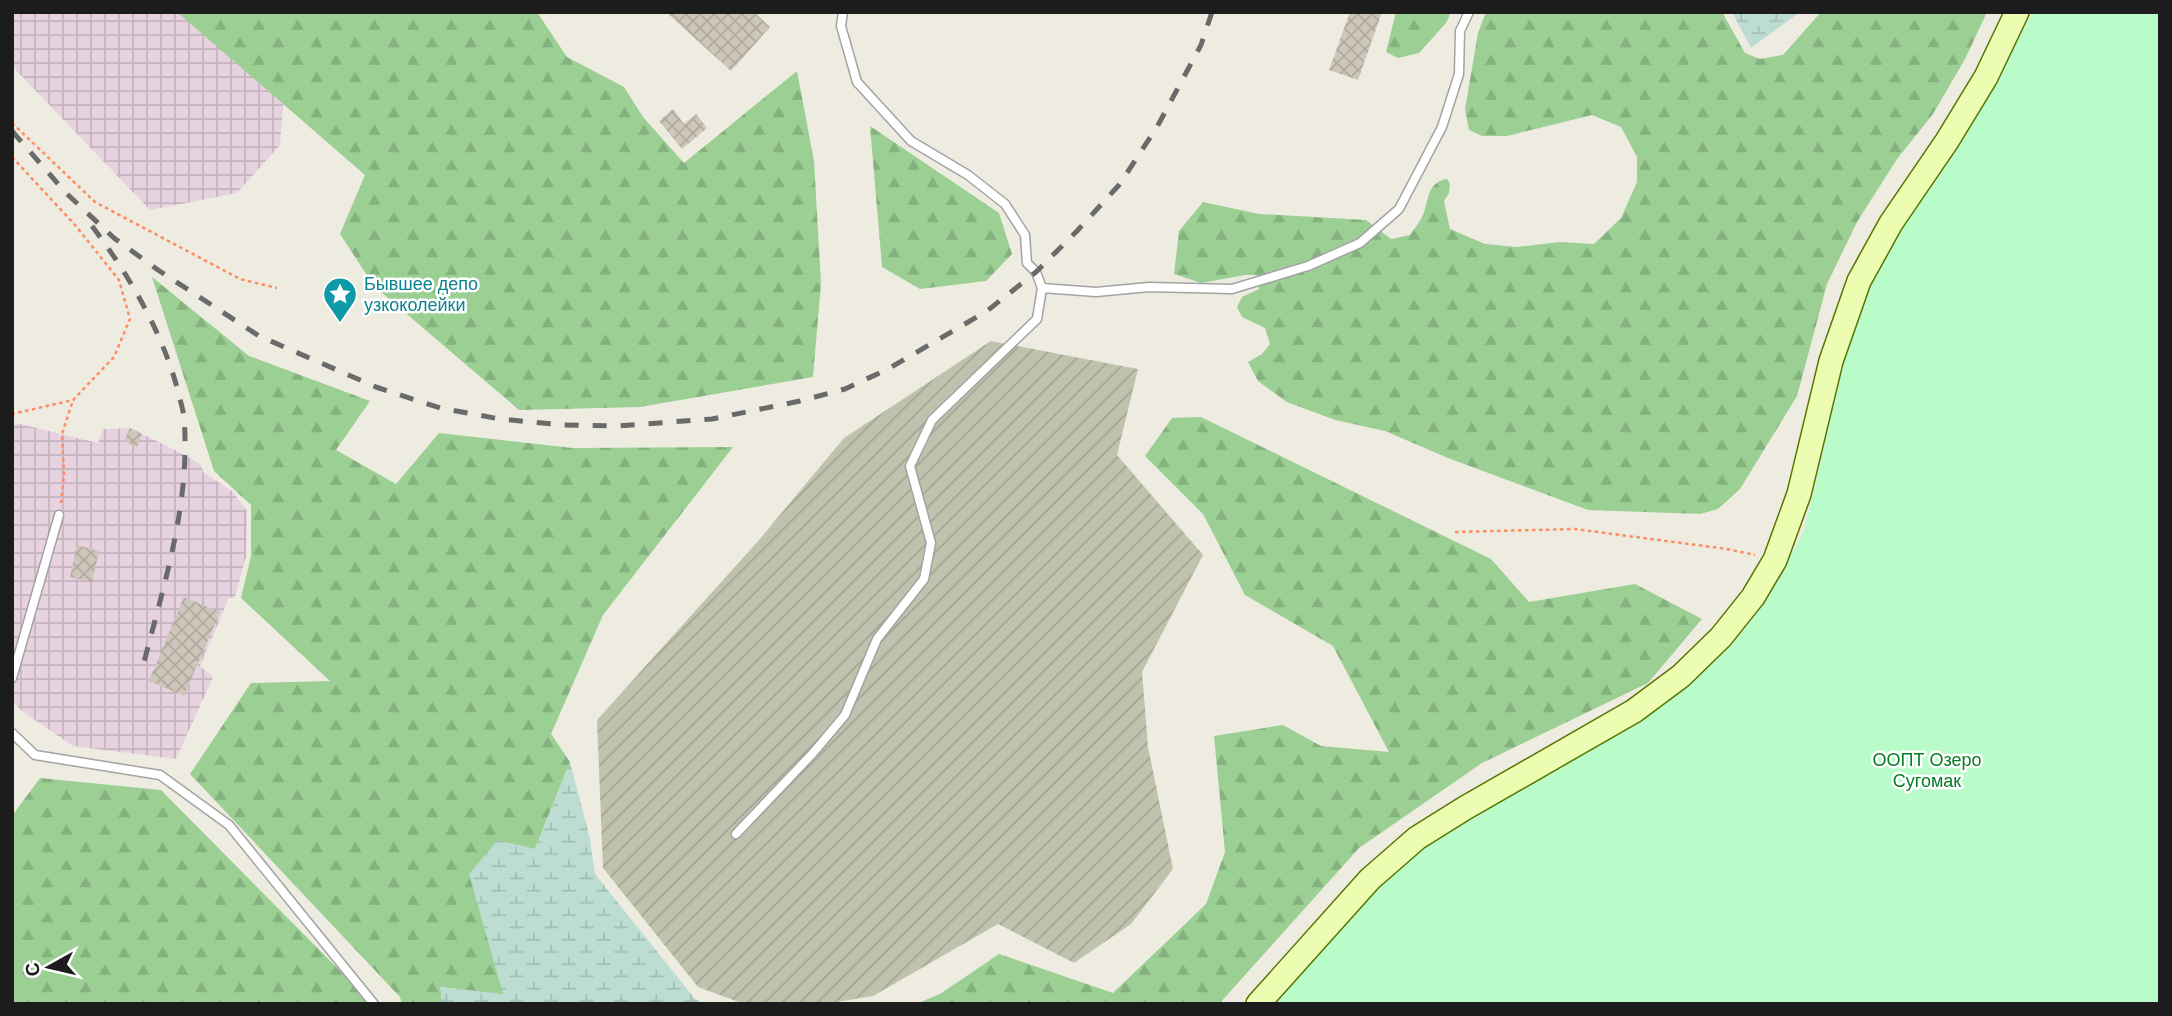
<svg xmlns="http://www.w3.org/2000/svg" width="2172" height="1016" font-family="Arial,sans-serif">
<defs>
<pattern id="industrial-grid" width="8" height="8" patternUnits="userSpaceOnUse" patternTransform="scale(1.75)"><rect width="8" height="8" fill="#e7d2e0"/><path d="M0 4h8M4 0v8" fill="none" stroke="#c6b4c0"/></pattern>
<pattern id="construction-furrows" width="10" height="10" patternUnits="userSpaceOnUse" patternTransform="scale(1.75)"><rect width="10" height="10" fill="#bfc2ac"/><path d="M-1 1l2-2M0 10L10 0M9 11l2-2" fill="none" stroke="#a4a693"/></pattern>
<pattern id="forest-firs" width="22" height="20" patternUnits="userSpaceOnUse" patternTransform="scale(1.75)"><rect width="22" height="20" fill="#9bcf93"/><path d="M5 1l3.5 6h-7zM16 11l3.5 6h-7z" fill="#85b17e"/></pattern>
<pattern id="wetland-marsh" width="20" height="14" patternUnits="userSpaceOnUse" patternTransform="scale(1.75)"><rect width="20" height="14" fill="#bdddd3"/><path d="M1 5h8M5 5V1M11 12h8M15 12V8" fill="none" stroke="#a2bdb5"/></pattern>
<pattern id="building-cross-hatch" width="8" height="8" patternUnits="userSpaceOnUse" patternTransform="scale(1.75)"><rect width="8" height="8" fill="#cec6ba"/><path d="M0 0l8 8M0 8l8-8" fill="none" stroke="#b0aa9f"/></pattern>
</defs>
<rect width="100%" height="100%" fill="#eeece1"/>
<!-- industrial -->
<path fill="url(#industrial-grid)" d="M12,12h199l75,60 -6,73 -43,48 -87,17 -138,-144z
M16,423l82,20 5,-14 27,-1 55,27 16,10 2,7 29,19 15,20 -1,45 -11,41 -6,1 -29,68 13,11 -37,82 -103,-13 -50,-34 -11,-11v-273z"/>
<!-- construction -->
<path fill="url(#construction-furrows)" d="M991,341l147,28 -21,86 86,100 -61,117 6,75 25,122 -42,55 -57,39 -76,-39 -125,72 -48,8h-81l-46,-17 -95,-119 -6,-148 162,-180 85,-102z"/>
<!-- forest -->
<path fill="url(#forest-firs)" d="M177,12h360l30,45 57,30 19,30 41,46 113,-92 17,90 7,122 -8,94 -173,30 -121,3 -145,-124 -34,-52 25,-59z
M1396,12h55l-5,11 -27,30 -21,5 -12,-6z
M1486,12h236l23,41 15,6 23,-4 38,-43h166l-22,47 -32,55 -36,45 -40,63 -30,62 -30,112 -57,93 -22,20 -18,5 -112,-4 -140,-52 -63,-27 -50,-11 -48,-18 -29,-21 -10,-19 14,-8 8,-10 -5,-16 -23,-11 -5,-10 5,-10 17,-8 -2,-14h-12l-44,8 -27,-9 5,-43 24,-29 56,12 107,6 25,19 19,-4c4,-6 10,-13 13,-20 6,-15 4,-33 24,-36l3,5 -1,9 -5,8 6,28 35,15 32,3 43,-5 34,2 27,-26 16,-36v-25l-16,-30 -29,-12 -85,21h-25l-13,-6 -4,-21 13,-76z
M870,126l129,87 13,41 -26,27 -66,8 -38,-22z
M152,277l97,79 121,45 -34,49 60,34 43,-51 133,15 161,-1 -130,168 -52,119 19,28 -35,87 -32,146 -62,-8 1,17h-40l-2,-7 -210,-223 61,-91 79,-2 -89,-83 10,-42v-51l-37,-34z
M1201,417l290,142 38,43 106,-18 67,35 -54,64 -166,80 -123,85 -140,156h-303l24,-10 59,-40 114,39 93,-89 19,-52 -11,-116 69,-11 38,21 68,6 -56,-106 -88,-51 -42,-81 -58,-58 27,-38z
M40,778l121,12 201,203 5,11h-355v-188z"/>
<!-- wetland -->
<path fill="url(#wetland-marsh)" d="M1732,12h68l-49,36z
M570,762l20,77 5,35 100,125 11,5h-264l-2,-17 63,7 -34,-120 29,-34 37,9z"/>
<!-- park -->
<path fill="#bafbca" d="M2033,12h127v992h-890l99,-107 62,-60 224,-126 75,-66 42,-55 32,-59 41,-172 26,-79 38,-64 56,-79z"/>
<!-- building -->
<path fill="url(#building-cross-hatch)" d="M666,12h88l16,15 -39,44z
M1350,12h32l-24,68 -29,-10z
M673,109l11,15 12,-10 11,14 -25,21 -23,-28z
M130,428l12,6 -5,13 -13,-6z
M77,545l22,6 -7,31 -22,-5z
M184,597l36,15 -36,84 -35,-15z"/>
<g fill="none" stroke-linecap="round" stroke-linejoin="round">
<!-- lane casing -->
<g stroke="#a3a3a3" stroke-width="11">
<path id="lane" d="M843,12l-2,14 16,56 54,59 57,34 37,29 20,31 2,28 9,9 6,16 54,4 53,-5 83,2 76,-23 52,-23 39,-34 43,-82 17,-53 1,-43 9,-19
M12,678l47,-163
M12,733l23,22 125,20 69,50 145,179
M736,834l77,-81 32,-38 32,-76 47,-60 7,-36 -21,-77 22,-46 105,-101 5,-31"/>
</g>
<!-- secondary casing -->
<g stroke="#567500" stroke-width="26">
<path id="secondary" d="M1258,1004l112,-125 47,-41 48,-30 169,-97 47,-35 40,-39 32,-40 22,-37 24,-66 32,-133 28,-80 32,-58 56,-82 39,-64 31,-65"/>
</g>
<!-- path -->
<path stroke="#ff8b61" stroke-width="2.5" stroke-dasharray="3.5 3.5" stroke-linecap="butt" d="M12,123l83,79 145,77 37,9
M12,157l63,68 44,55 11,39 -16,38 -41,43 -61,14
M61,503l3,-28 -2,-41 11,-34
M1455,532l120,-3 152,20 28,6"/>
<!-- lane -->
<use href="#lane" stroke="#fff" stroke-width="8"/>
<!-- secondary -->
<use href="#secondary" stroke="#ecfcb1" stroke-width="23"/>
<!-- rail -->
<path stroke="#6a6a6a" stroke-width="5" stroke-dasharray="14 14" stroke-linecap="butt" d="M12,131l54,62 48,45 44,32 101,66 117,51 64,21 60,11 63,6 54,1 95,-7 88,-18 45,-12 43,-20 99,-58 49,-39 41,-41 42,-46 38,-58 44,-82 11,-33
M92,226c37,49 70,105 86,165 2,9 5,18 6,26 7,87 -21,170 -42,253"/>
</g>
<!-- icons -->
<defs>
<g id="sight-pin" transform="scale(1.75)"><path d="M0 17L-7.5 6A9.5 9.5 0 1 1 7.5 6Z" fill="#0f9aa8" stroke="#fff"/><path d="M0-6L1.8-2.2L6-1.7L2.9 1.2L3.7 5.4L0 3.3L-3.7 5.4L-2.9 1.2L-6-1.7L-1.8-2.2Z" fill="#fff"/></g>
</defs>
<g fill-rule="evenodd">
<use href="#sight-pin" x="340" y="294"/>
</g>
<g text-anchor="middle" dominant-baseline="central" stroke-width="5" stroke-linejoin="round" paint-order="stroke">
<!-- culture labels -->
<g font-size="18" fill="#0d838f" stroke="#fff" text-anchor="start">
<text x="364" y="284">Бывшее депо<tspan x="364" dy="21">узкоколейки</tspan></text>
</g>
<!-- park labels -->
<g font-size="18" fill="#077d24" stroke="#fff">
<text x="1927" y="760">ООПТ Озеро<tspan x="1927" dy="21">Сугомак</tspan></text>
</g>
</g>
<!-- border -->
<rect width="2172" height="1016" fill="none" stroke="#1c1c1c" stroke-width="28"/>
<!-- north arrow -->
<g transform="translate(49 967) rotate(262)" stroke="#ffffff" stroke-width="5" paint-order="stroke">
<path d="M0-5L12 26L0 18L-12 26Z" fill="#1c1c1c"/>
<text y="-10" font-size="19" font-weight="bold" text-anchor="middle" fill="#1c1c1c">С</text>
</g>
</svg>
